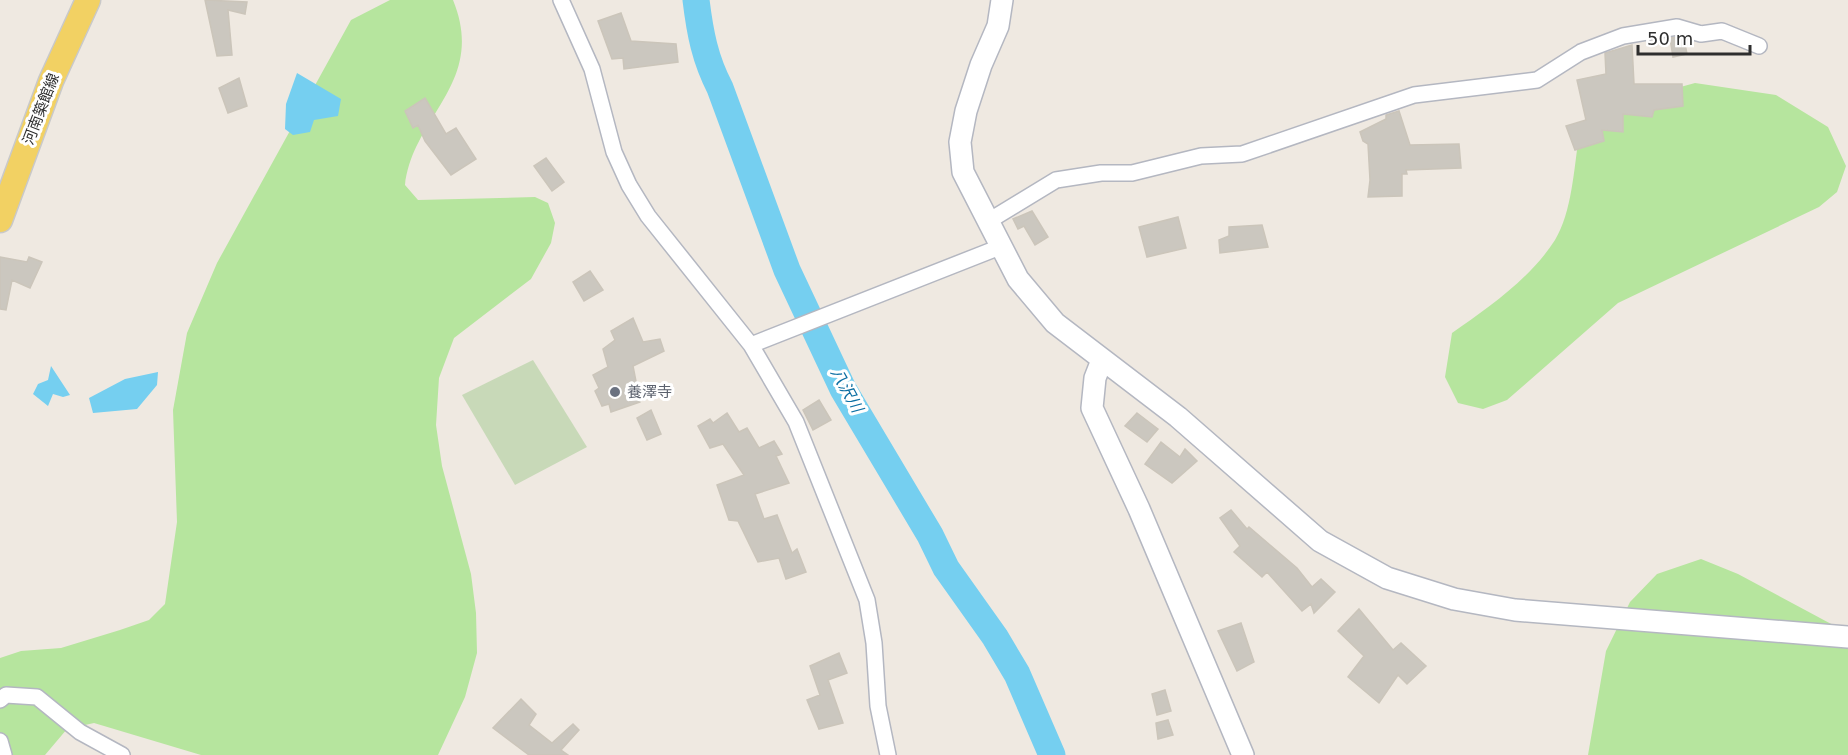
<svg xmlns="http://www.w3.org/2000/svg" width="1848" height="755" font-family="'DejaVu Sans','Noto Sans JP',sans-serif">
<rect width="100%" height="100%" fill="#efe9e1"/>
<!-- green -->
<path fill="#b6e59e" d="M390,0h63c34,83 -40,115 -48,185l13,15 117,-3 13,6 7,20 -4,20 -20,36 -77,59 -15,40 -3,47 6,41 29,108 5,39 1,40 -12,44 -27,58h-237l-107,-32 -27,6 -22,26h-45v-97l21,-7 40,-3 59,-18 29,-10 16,-16 12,-82 -4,-112 14,-77 30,-70 134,-243z
M1695,83l81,12 52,32 18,39 -9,26 -18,15 -201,96 -111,97 -24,9 -25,-6 -13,-26 7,-44c36,-25 79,-55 103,-93 17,-28 19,-72 24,-104l54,-36z
M1701,559l37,15 110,59v122h-260l18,-104 24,-49 27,-28z"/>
<!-- cemetery -->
<path fill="#c8d9b8" d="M533,360l54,87 -72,38 -53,-90z"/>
<!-- water -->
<path fill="#75cff0" d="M297,73l44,26 -3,17 -24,4 -4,12 -17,3 -8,-6 1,-25z
M51,366l19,29 -7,2 -10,-3 -5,12 -15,-12 5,-10 10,-4z
M158,372l-1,13 -20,24 -44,4 -4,-15 36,-19z"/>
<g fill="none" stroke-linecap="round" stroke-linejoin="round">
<!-- river -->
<path stroke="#75cff0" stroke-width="27" d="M696,0c4,33 9,59 24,88l67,182 56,119 87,146 16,33 49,69 22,37 35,81"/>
</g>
<!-- building -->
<path fill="#cbc7bf" stroke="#cbc5ba" stroke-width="1.5" d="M205,0l42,2 -2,12 -17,-4 4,45 -15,1z
M621,13l10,28 45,3 2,18 -54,7 -1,-11 -11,1 -14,-38z
M1676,37l8,2 3,15 -14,3 -3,-19z
M1632,45l2,39h48l1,22 -29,4 -2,7 -29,-3v18l-21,-2 2,11 -29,9 -9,-24 20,-6 -9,-40 29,-6 -1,-21z
M239,78l8,28 -19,7 -9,-25z
M425,98l21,36 10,-6 20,31 -25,16 -26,-34 -7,-16 -5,3 -8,-17z
M1399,111l11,34 49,-1 2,24 -55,2 1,4h-5v22l-34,1 2,-17 -2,-36 -5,-3 -3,-9 26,-13v-4z
M546,158l18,24 -12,9 -18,-25z
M1032,211l16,26 -13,8 -11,-19 -6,3 -5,-10z
M1178,217l8,31 -39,9 -8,-30z
M1262,225l6,22 -48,6 -1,-13 10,-4v-9z
M0,257l27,5 2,-5 13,5 -12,26 -18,-8 -6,30 -6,-1z
M590,271l13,19 -19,11 -11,-19z
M633,318l10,24 17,-3 4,12 -31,15 7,36 -29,10 -2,-8 -7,2 -7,-15 4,-3 -6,-13 15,-8 -5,-18 12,-9 -4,-9z
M819,400l12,20 -18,10 -10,-20z
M651,410l10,24 -14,6 -10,-22z
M727,413l12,19 8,-4 12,20 15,-7 8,13 -6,2 13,27 -34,11 9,25 13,-4 15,38 5,-4 9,23 -20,7 -7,-21 -21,4 -20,-41 -9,-1 -12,-35 27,-10 -21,-31 -13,4 -12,-22 12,-7 3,4z
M1137,413l21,16 -11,13 -22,-16z
M1161,442l19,15 5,-8 12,12 -25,22 -27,-19z
M1231,510l16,19 2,-2 48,41 15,19 9,-8 14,13 -21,21 -3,-9 -9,7 -35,-39 -5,5 -28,-25 6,-6 -20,-28z
M1359,609l34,41 8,-7 25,23 -19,18 -9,-9 -19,28 -31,-26 16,-21 -26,-25z
M1241,623l13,39 -17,9 -19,-40z
M839,653l8,20 -19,7 15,43 -24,6 -12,-29 13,-5 -10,-29z
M1165,690l6,21 -14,4 -5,-21z
M521,699l15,15 -7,11 23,18 21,-19 6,6 -18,20 7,5h-39l-36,-27z
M1168,720l5,15 -15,4 -2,-16z"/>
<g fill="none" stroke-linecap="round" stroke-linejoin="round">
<!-- street casing -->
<g stroke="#b4b7c1" stroke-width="18">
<path id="street" d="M561,0l31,69 22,83 15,33 19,31 103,129 45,77 71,178 7,43 4,63 10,49
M987,222l69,-42 45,-7h31l69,-17 41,-2 172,-59 123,-15 44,-28 42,-16 54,-9 24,7 21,-3 37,15
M751,345l249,-98
M0,700l6,-5 31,2 43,35 42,23
M0,741l4,14"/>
</g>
<!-- secondary casing -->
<g stroke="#b4b7c1" stroke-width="24">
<path id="secondary" d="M1002,0l-4,26 -17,39 -15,46 -6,31 3,30 55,107 37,44 123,94 142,124 67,37 67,21 61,11 333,27
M1102,360l-7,18 -3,30 47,101 104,246"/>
</g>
<!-- primary casing -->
<g stroke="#c9c9c9" stroke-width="27">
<path id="primary" d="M0,220l51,-139 37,-81"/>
</g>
<!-- street -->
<use href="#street" stroke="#fff" stroke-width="15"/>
<!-- secondary -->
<use href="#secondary" stroke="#fff" stroke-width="21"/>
<!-- primary -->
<use href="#primary" stroke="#f2d163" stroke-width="24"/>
</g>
<!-- markers -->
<circle fill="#6b7280" stroke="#fff" stroke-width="2" cx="615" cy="392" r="6"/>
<g text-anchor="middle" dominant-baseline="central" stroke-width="6" stroke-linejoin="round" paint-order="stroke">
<!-- street labels -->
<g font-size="15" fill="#2e2e2e" stroke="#fff">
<text transform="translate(41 109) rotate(-69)">河南築館線</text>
</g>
<!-- worship labels -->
<g font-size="15" fill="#5b616d" stroke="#fff" text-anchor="start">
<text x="627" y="392">養澤寺</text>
</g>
<!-- water labels -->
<g font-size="16" font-style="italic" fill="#0d6fa3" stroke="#fff">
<text transform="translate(847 390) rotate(61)">八沢川</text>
</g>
</g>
<!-- scale -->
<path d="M1638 45v9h112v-9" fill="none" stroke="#2e2e2e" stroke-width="3"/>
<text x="1647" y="45" font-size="18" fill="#2e2e2e" stroke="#ffffff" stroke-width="4.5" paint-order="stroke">50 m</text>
</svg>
